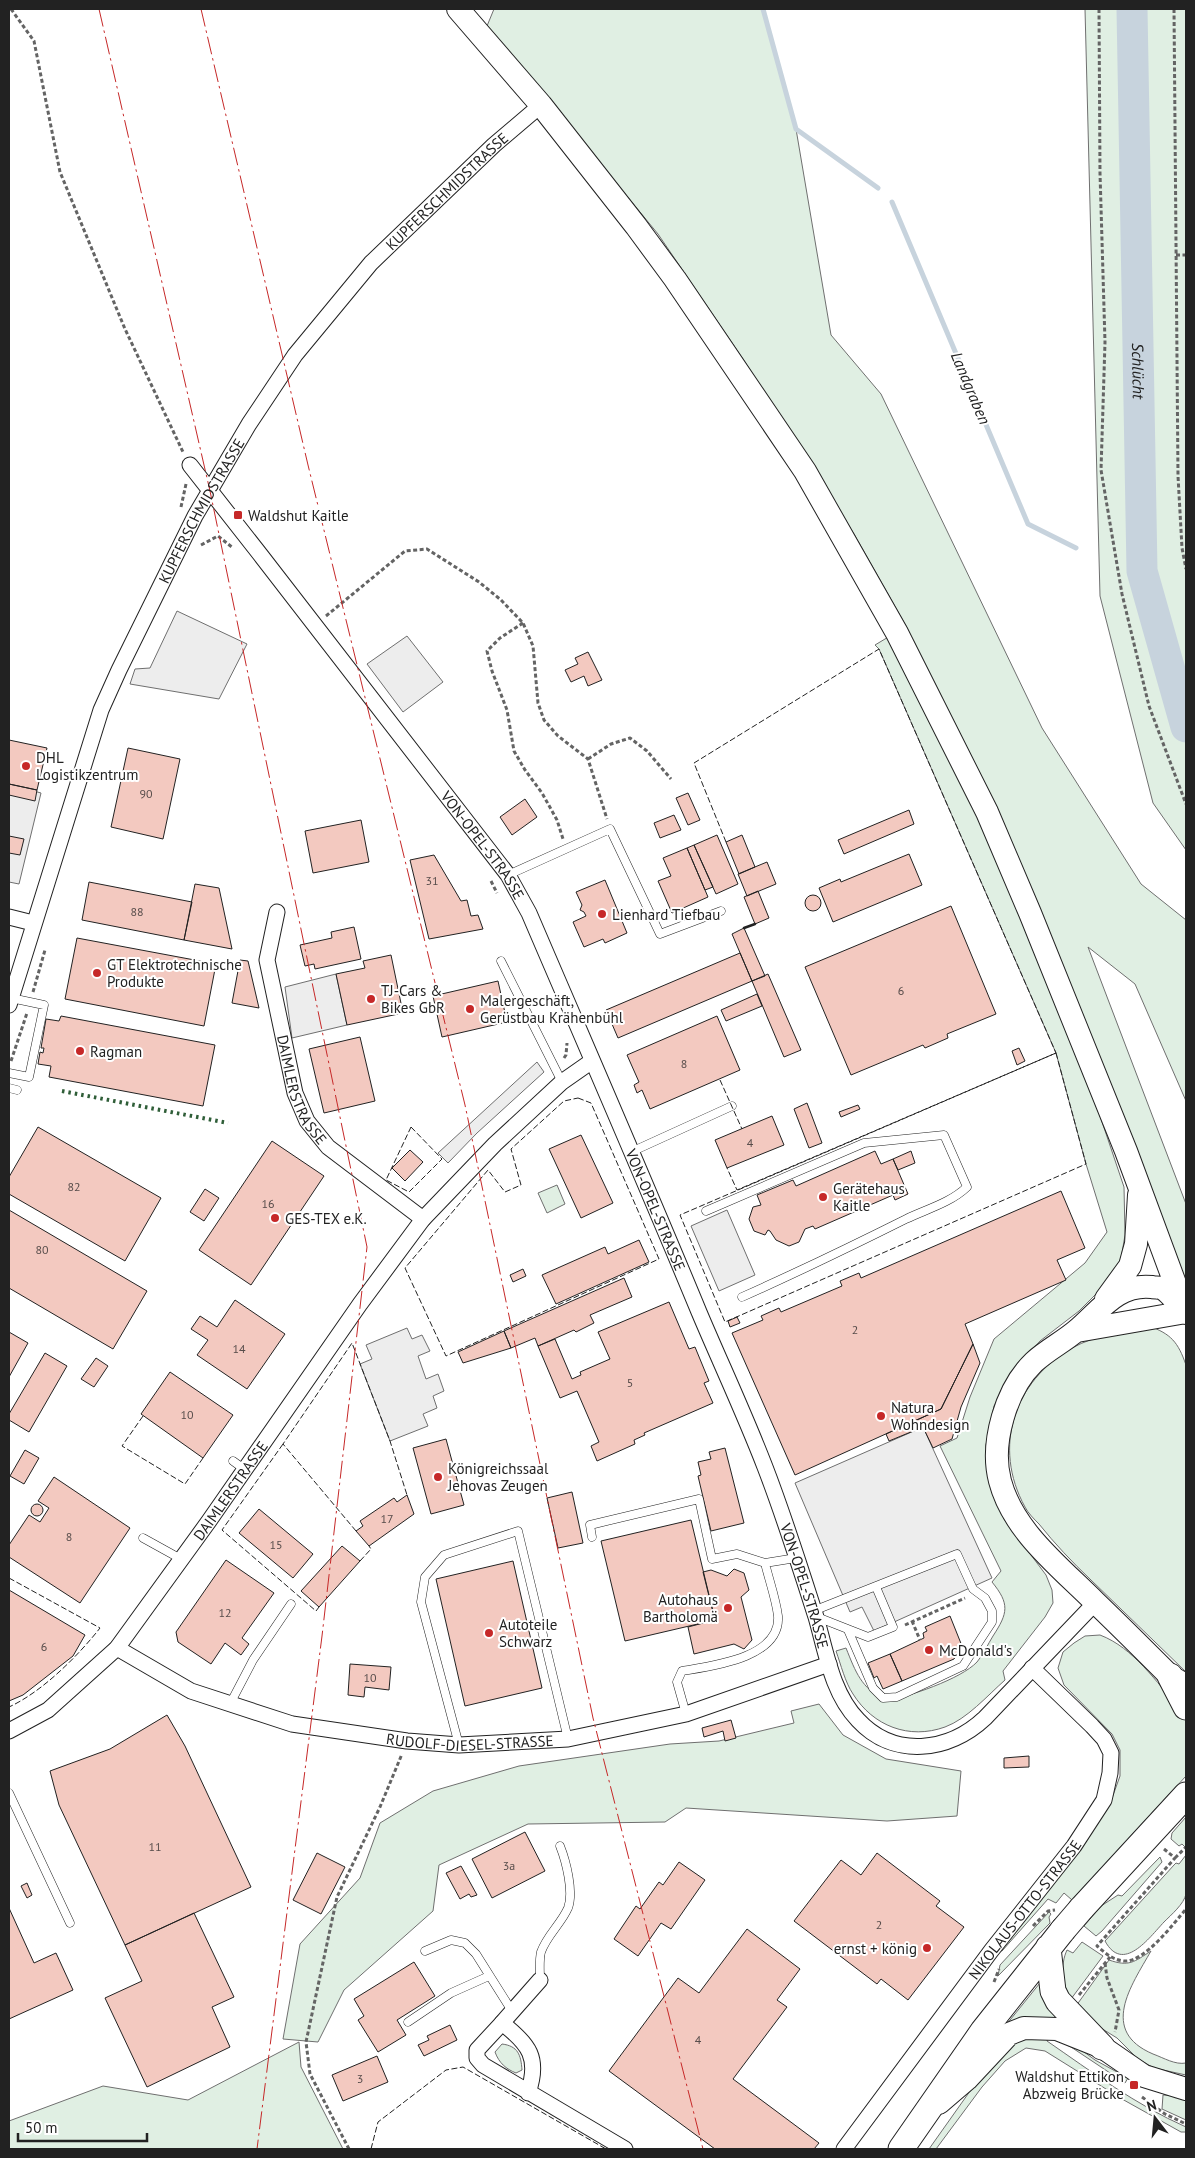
<svg xmlns="http://www.w3.org/2000/svg" width="1195" height="2158" font-family="'PT Sans',sans-serif">
<rect width="100%" height="100%" fill="#fff"/>
<!-- green -->
<path fill="#e0efe3" stroke="#6f6f6f" d="M494,9h269l33,120 35,206 50,59 161,334 99,156 45,36v181l-51,-117 -47,-37 98,257v78l-50,-135 -95,-231 -135,-290 -52,-92 -111,-175 -85,-125 -171,-208z
M1085,9h101v841l-33,-47 -53,-207z
M890,636l90,181 113,278 31,92 1,48 -4,24 -16,26 -26,26 -39,30 -28,31 -18,34 -8,39 4,35 14,39 42,56 6,15 1,13 -8,14 -42,54 2,9c-18,16 -38,39 -60,47 -36,13 -72,-1 -92,-33 -8,-12 -12,-29 -17,-43l10,-3c10,25 15,39 39,53 23,-4 76,-22 92,-39 6,-7 11,-18 16,-26 15,-23 17,-32 -1,-54l9,-11 -61,-125 17,-8 13,-41 24,-58 91,-76 22,-31 -21,-68 -30,-111 -177,-404 -4,-4z
M557,1185l8,19 -18,9 -9,-20z
M1149,1326c22,8 29,16 37,39v307c-32,-31 -63,-61 -95,-92 -19,-18 -36,-36 -52,-56 -5,-5 -11,-11 -14,-17 -33,-60 -11,-126 47,-159 24,-13 51,-17 77,-22z
M1100,1635c34,13 56,47 80,74l6,11v56l-114,124 -8,-7 -8,10 -8,-4 -46,52 -6,-1 115,-149 9,-25v-26l-8,-16 -48,-49 -6,-17 5,-16 11,-9 11,-7z
M819,1704l24,31 43,24 75,12 -4,45 -70,5 -201,-13 -21,14 -137,2 -89,41 -6,46 -89,79 -26,52 -35,-3 17,-95 60,-66 20,-55 53,-32 86,-25 151,-22 49,-3 75,-18 -3,-12z
M1186,1817v31l-4,-4 -3,2 -8,-7 1,-6z
M1186,1855c0,12 3,28 0,39 -2,10 -15,21 -22,28 -15,16 -41,52 -59,19l69,-76 2,-2 3,1z
M1160,1857l2,5 -60,69 -6,5 -12,-10 17,-20 17,-11 4,1z
M1049,1912l2,2 -2,3 1,6 -52,53 2,-11z
M1082,1942l21,14 -32,43c-9,-14 -11,-34 -4,-49l6,3z
M1151,1951c-20,35 -52,80 2,103 11,4 22,11 33,9v12l-32,-7 -16,-9 -21,-21 -21,-13 -20,-19 33,-46c20,7 25,2 42,-9z
M1044,1978l17,35 -4,7 -55,10z
M1048,2035l-1,6c45,31 89,64 139,86v5h-5l-59,-33 -77,-48 -19,-3 -21,13 -23,26 -46,62h-7l68,-96 20,-14z
M1057,2040l15,3 23,17 33,18 -3,5 -54,-36z
M299,2042l2,25 42,82h-334v-28l94,-35 85,14z
M502,2044c16,2 19,11 20,26l-6,3c-10,-4 -17,-10 -21,-21z
M1163,2095l23,1v24l-24,-11z"/>
<!-- parking -->
<path fill="#ededed" stroke="#6f6f6f" d="M177,611l70,33 -28,55 -89,-15 5,-15 15,-1z
M407,636l36,46 -40,30 -36,-48z
M9,784l32,9 -22,91 -10,-2z
M336,974l11,51 -55,13 -7,-51z
M537,1062l7,10 -67,61 -29,30 -10,-10z
M727,1210l28,65 -36,16 -28,-65z
M407,1328l5,11 10,-4 8,16 -12,5 8,23 12,-5 6,17 -11,5 4,12 -14,6 5,12 -38,15 -30,-77 12,-5 -6,-14z
M923,1427l69,151 -118,53 -12,-24 -12,5 -55,-129z"/>
<g fill="none" stroke-linecap="round" stroke-linejoin="round">
<!-- stream -->
<path stroke="#c7d3dd" stroke-width="5" d="M763,9l33,120 82,59
M892,202l136,322 48,24"/>
<!-- river -->
<path stroke="#c7d3dd" stroke-width="31" id="s1" d="M1132,9l10,562 44,156"/>
</g>
<!-- building -->
<path fill="#f3c9c0" stroke="#222" d="M588,652l14,28 -14,6 -4,-10 -13,6 -6,-12 13,-6 -3,-6z
M9,740l38,8 -10,42 -28,-6z
M128,748l52,11 -17,80 -52,-12z
M9,784l28,6 -2,11 -26,-6z
M688,793l12,27 -12,5 -12,-27z
M525,799l12,18 -25,18 -12,-18z
M909,810l5,14 -70,30 -6,-14z
M674,815l7,15 -21,8 -6,-15z
M361,820l8,42 -56,11 -8,-42z
M717,835l21,49 -22,10 -22,-49z
M742,835l13,32 -16,7 -13,-32z
M9,836l15,3 -4,16 -11,-2z
M694,845l19,42 -8,3 -18,-42z
M687,848l21,49 -36,16 -14,-32 13,-5 -8,-18z
M909,854l13,31 -89,37 -14,-34 21,-9 1,3z
M434,855l27,46 6,-1 4,16 7,-1 5,14 -54,10 -19,-79z
M767,862l9,22 -29,12 -9,-22z
M605,880l22,53 -22,10 -2,-4 -19,8 -11,-25 13,-6 -2,-4 -4,-2 2,-5 -6,-13z
M89,882l103,20 -8,38 -102,-20z
M195,884l24,4 13,61 -48,-9z
M758,891l11,27 -14,6 -11,-27z
M805 903a8 8 0 1 1 16 0a8 8 0 1 1-16 0Z
M951,906l45,108 -49,20 1,4 -23,10 -2,-3 -72,30 -46,-108z
M354,927l7,32 -46,10 -1,-5 -9,2 -5,-21 32,-7 -1,-6z
M744,928l21,48 -13,5 -20,-47z
M77,938l139,26 -12,62 -139,-27z
M740,953l12,28 -134,57 -12,-28z
M391,955l12,58 -56,12 -11,-51 29,-6 -2,-7z
M240,960l8,1 11,47 -27,-5z
M768,974l33,76 -17,7 -32,-76z
M498,981l9,41 -65,15 -9,-41z
M757,994l5,12 -36,15 -5,-11z
M61,1016l154,29 -12,61 -154,-29 2,-11 -13,-2 2,-12 3,1 1,-5h-3l5,-29 13,2z
M717,1016l23,54 -90,39 -8,-19 -5,3 -3,-8 5,-3 -12,-27z
M360,1037l15,64 -51,12 -15,-64z
M1019,1048l6,13 -8,4 -5,-14z
M807,1103l15,40 -13,5 -15,-39z
M858,1105l2,4 -19,8 -2,-5z
M772,1116l12,29 -57,23 -12,-28z
M38,1127l123,71 -36,63 -116,-67v-17z
M581,1135l32,68 -32,15 -32,-69z
M272,1141l52,35 -73,109 -52,-35z
M410,1150l13,12 -18,19 -13,-13z
M875,1151l6,13 12,-5 15,35 -13,6 -2,-5 -78,34 -2,-3 -8,3 -6,13 -10,4 -13,-6 -6,-9 -2,-1 -3,5 -11,-4 -5,-12 4,-12 8,-2 -4,-10 36,-15 3,6z
M911,1151l4,12 -17,7 -5,-11z
M205,1189l14,9 -15,23 -14,-9z
M1061,1191l24,57 -28,12 9,20 -101,44 8,20 -32,65 -146,66 -63,-142 31,-13 -2,-4 18,-8 2,4 61,-26 -2,-5 19,-8 2,5z
M9,1210l138,81 -34,58 -104,-61z
M639,1240l10,22 -93,42 -14,-29 63,-28 3,7z
M523,1269l3,7 -13,6 -3,-7z
M624,1278l8,19 -42,18 4,8 -18,9 -2,-2 -36,16 -3,-8 -24,10 -7,-17z
M235,1300l50,34 -38,55 -50,-34 11,-15 -17,-11 9,-13 17,11z
M669,1302l20,47 6,-2 14,34 -5,2 9,20 -69,30 1,2 -11,5 1,4 -38,17 -6,-15 8,-4 -22,-51 -17,7 -22,-52 17,-7 17,40 9,-4 -1,-3 30,-13 -12,-27z
M737,1317l3,6 -10,4 -2,-6z
M504,1331l7,17 -48,15 -5,-11z
M9,1332l19,11 -19,34z
M973,1344l7,19 -19,44 -9,32 -19,9 -10,-21 -34,14 -3,-7 55,-25z
M45,1353l22,13 -38,66 -20,-12v-6z
M96,1358l12,8 -14,21 -13,-8z
M170,1372l63,43 -30,43 -62,-44z
M446,1439l18,66 -33,9 -18,-66z
M725,1448l19,75 -33,8 -13,-55 3,-1 -3,-13 13,-3 -2,-7z
M25,1450l14,8 -15,26 -14,-8z
M54,1477l76,51 -50,75 -71,-46v-12l20,-30 11,7 9,-14 -11,-7z
M572,1492l11,51 -25,5 -11,-50z
M407,1495l7,19 -45,32 -13,-15 7,-5 -3,-5 34,-23 3,4z
M31 1510a6 6 0 1 1 12 0a6 6 0 1 1-12 0Z
M259,1509l54,45 -20,24 -54,-45z
M691,1520l24,100 -90,21 -24,-100z
M342,1546l18,15 -41,46 -18,-16z
M226,1560l48,33 -32,45 7,6 -8,11 -16,-12 -14,21 -33,-22 -2,-10z
M513,1561l29,127 -77,18 -29,-127z
M734,1569l10,4 5,17 -8,7 11,43 -8,9 -10,-5 -40,10 -6,-27 27,-7 -12,-48 8,-2 16,6z
M9,1590l76,45 -12,21 -50,39 -14,6z
M950,1616l12,30 -8,13 -52,22 -12,-27 34,-16 -1,-5 4,-2 -2,-4z
M890,1654l12,27 -19,8 -6,-13 -3,2 -6,-15z
M350,1664l41,3 -2,23 -24,-3 -1,10 -16,-2z
M167,1715l18,31 66,141 -126,58 -66,-140 -9,-34 60,-22z
M731,1720l5,18 -11,3 -2,-10 -19,6 -2,-9z
M1029,1756v11l-25,1v-10z
M525,1832l20,39 -53,27 -20,-39z
M317,1853l28,14 -24,47 -28,-14z
M877,1853l63,48 -4,5 28,21 -56,73 -27,-21 -4,5 -83,-63 47,-61 20,15z
M679,1862l26,18 -34,49 -10,-6 -23,33 -24,-17 22,-33 4,3 19,-27 4,3z
M461,1866l16,29 -6,2 -2,-3 -9,5 -14,-26z
M27,1883l5,12 -5,3 -6,-12z
M9,1908l25,55 22,-10 17,37 -64,29z
M194,1913l40,84 -22,10 18,40 -83,40 -42,-89 37,-17 -17,-36z
M747,1929l53,40 -23,31 10,7 -54,72 86,64 -5,6h-99l-106,-78 69,-93 21,15z
M414,1962l21,34 -38,24 9,15 -28,17 -20,-32 6,-4 -10,-17z
M450,2025l7,15 -33,16 -6,-11 11,-5 -2,-4z
M377,2056l11,26 -45,19 -11,-26z"/>
<g fill="none" stroke-linecap="round" stroke-linejoin="round">
<!-- service casing -->
<g stroke="#222" stroke-width="9">
<path id="service" d="M508,875l102,-46 50,105 61,-23
M501,961l61,121
M9,1073l20,4 15,-72 -33,-7
M9,1088l8,2
M631,1152l101,-46
M706,1211l158,-68 80,-8 23,52c-17,16 -40,22 -61,32 -54,27 -108,53 -164,78
M233,1461l11,8
M592,1537l-2,-12 109,-26 13,60 25,-5 28,9
M143,1538l38,21
M813,1611l144,-57 16,35 12,9 7,13v11l-29,44 -66,31 -14,1 -10,-10 -25,-58
M817,1617l51,20 25,-10 -17,-40
M230,1704l23,-44 38,-56
M686,1714l-9,-32 5,-11c30,-5 99,-13 96,-55 -2,-17 -9,-36 -13,-53l31,-5
M459,1745l-38,-143 4,-25 19,-22 74,-24 50,208
M9,1793l61,130
M425,1951l26,-11 14,3 11,11 36,57
M540,1980c0,-9 -1,-20 1,-28 6,-17 20,-28 27,-44 6,-16 -2,-47 -8,-62
M408,2022l43,-29 38,-17"/>
</g>
<!-- minor casing -->
<g stroke="#222" stroke-width="17">
<g id="minor">
<path id="s2" d="M190,465c107,136 213,273 318,410l21,38c57,133 115,266 170,399 22,52 46,103 66,155 19,49 35,100 51,150 10,35 16,76 42,103 36,39 91,32 127,-2l111,-116"/>
<path id="s3" d="M277,912l-10,48 28,133 12,28 21,26 95,72"/>
<path d="M9,917l24,6"/>
<path id="s4" d="M9,1005l92,-295 18,-40 76,-154 54,-92 46,-69 76,-92 123,-118 47,-40"/>
<path id="s5" d="M117,1648l74,43 101,33 115,17 52,4 109,-6 118,-25 143,-50"/>
<path id="s6" d="M9,1731l39,-21 69,-62 92,-127 151,-217 63,-85 72,-75 67,-62 30,-21"/>
<path d="M502,2023l38,-43"/>
<path d="M528,2093c12,-35 1,-49 -26,-70l-25,27v8l6,7 142,84"/>
<path id="s7" d="M844,2149l147,-198 83,-105 30,-46 6,-27 1,-20 -7,-14 -12,-13 -60,-58"/>
</g>
</g>
<!-- secondary casing -->
<g stroke="#222" stroke-width="24">
<path id="secondary" d="M458,9l83,96 95,121 39,53 130,192 92,162 90,179 43,101 96,238 60,162
M1106,1299l24,-33 6,-22 3,-49
M1181,1307c-5,-5 -12,-15 -18,-18 -3,-2 -8,-1 -11,-2 -35,-4 -53,25 -76,44 -13,11 -29,19 -42,31 -28,27 -44,81 -34,119 13,50 60,86 95,121 25,24 50,49 75,74l15,9
M1077,1331l109,-19
M939,2103l28,-24 42,-45 15,-6 33,1 45,18 42,29 42,13"/>
</g>
<!-- primary casing -->
<g stroke="#222" stroke-width="27">
<path id="primary" d="M1170,1676l16,31
M1081,1909l105,-114
M1048,1948l5,43 5,10 44,46
M901,2149l82,-118 80,-101"/>
</g>
<!-- path -->
<path stroke="#646464" stroke-width="3" stroke-dasharray="4 2.5" stroke-linecap="butt" d="M11,9l23,32 26,131 65,157 58,123
M1099,9l1,164 5,169 -4,128 21,124 27,112 37,98
M1174,9l4,467 4,72 4,21
M1176,255h10
M181,507l5,-23
M201,545l17,-9 15,12
M326,616l79,-65 22,-2 52,33 22,18 22,23 10,23 5,57 6,17 14,16 30,23 19,60
M523,623l-23,15 -13,13 5,20 15,39 7,41 11,19 17,23 15,27 6,19
M588,759l23,-15 19,-6 17,13 24,28
M491,881l6,12
M33,992l12,-42
M564,1058l2,-3 1,-12
M11,1061l16,-48
M912,1621l8,19
M905,1625l60,-27
M1164,1849l11,9 -78,88c8,7 16,14 27,15 20,2 50,-38 62,-52
M1175,1858l11,-11
M1033,1926l15,-15 7,-1
M1105,1963l2,15 12,32 -4,22
M994,1982l5,-13
M1079,1995l31,-38
M1099,2071l11,8
M1142,2097l23,17 21,10
M349,2149l-39,-75 -4,-32 31,-145 43,-90 22,-53"/>
<!-- service -->
<use href="#service" stroke="#fff" stroke-width="8"/>
<!-- minor -->
<use href="#minor" stroke="#fff" stroke-width="15"/>
<!-- secondary -->
<use href="#secondary" stroke="#fff" stroke-width="22"/>
<!-- primary -->
<use href="#primary" stroke="#fff" stroke-width="25"/>
<!-- primary-bridge casing -->
<g stroke="#222" stroke-width="27" stroke-linecap="butt">
<path id="primary-bridge" d="M1063,1930l18,-21"/>
</g>
<!-- primary-bridge -->
<use href="#primary-bridge" stroke="#fff" stroke-width="25"/>
<!-- hedge -->
<path stroke="#2f5e38" stroke-width="4" stroke-dasharray="2.5 4" stroke-linecap="butt" d="M62,1091l166,32"/>
<!-- fence -->
<path stroke="#222" stroke-width="1" stroke-dasharray="6 2.5" stroke-linecap="butt" d="M726,842l-32,-79 185,-114 177,404 -319,137 -10,-22
M1056,1053l30,111 -361,158 -45,-107z
M720,1080l22,49
M578,1098l13,5 68,156 -213,97 -41,-88 83,-98 17,22 16,-7 -10,-36 53,-48z
M411,1127l31,32 -33,33 -23,-12z
M143,1416l-21,30 63,38 18,-26
M283,1444l-61,86 94,81 3,-4
M356,1531l-73,-87 69,-101 38,98 17,54
M360,1561l11,-12 -2,-3
M9,1578l91,50c-22,28 -58,64 -91,79
M371,2149l7,-27 68,-52 17,-3 143,82"/>
<!-- wall -->
<path stroke="#222" stroke-width="2.5" d="M744,928l11,-4"/>
<!-- power -->
<path stroke="#c62828" stroke-width="1" stroke-dasharray="18 4 2.5 4" stroke-linecap="butt" d="M99,9l111,482 157,756 -45,389 -65,513
M201,9l107,456 157,640 128,613 110,431"/>
</g>
<!-- markers -->
<g fill="#c62828" stroke="#fff" stroke-width="2">
<rect x="233" y="510" width="10" height="10" rx="2.5"/>
<circle cx="26" cy="766" r="5"/>
<circle cx="602" cy="914" r="5"/>
<circle cx="97" cy="973" r="5"/>
<circle cx="371" cy="999" r="5"/>
<circle cx="470" cy="1009" r="5"/>
<circle cx="80" cy="1051" r="5"/>
<circle cx="823" cy="1197" r="5"/>
<circle cx="275" cy="1218" r="5"/>
<circle cx="881" cy="1416" r="5"/>
<circle cx="438" cy="1477" r="5"/>
<circle cx="728" cy="1608" r="5"/>
<circle cx="489" cy="1633" r="5"/>
<circle cx="929" cy="1650" r="5"/>
<circle cx="927" cy="1948" r="5"/>
<rect x="1129" y="2080" width="10" height="10" rx="2.5"/>
</g>
<g text-anchor="middle" dominant-baseline="central" stroke-width="4" stroke-linejoin="round" paint-order="stroke">
<!-- number labels -->
<g font-size="12" fill="#564c4a">
<text x="146" y="793">90</text>
<text x="432" y="880">31</text>
<text x="137" y="911">88</text>
<text x="901" y="990">6</text>
<text x="684" y="1063">8</text>
<text x="750" y="1142">4</text>
<text x="74" y="1186">82</text>
<text x="268" y="1203">16</text>
<text x="42" y="1249">80</text>
<text x="855" y="1329">2</text>
<text x="239" y="1348">14</text>
<text x="630" y="1382">5</text>
<text x="187" y="1414">10</text>
<text x="387" y="1518">17</text>
<text x="69" y="1536">8</text>
<text x="276" y="1544">15</text>
<text x="225" y="1612">12</text>
<text x="44" y="1646">6</text>
<text x="370" y="1677">10</text>
<text x="155" y="1846">11</text>
<text x="509" y="1865">3a</text>
<text x="879" y="1924">2</text>
<text x="698" y="2039">4</text>
<text x="360" y="2078">3</text>
</g>
<!-- street labels -->
<g font-size="15" fill="#222" stroke="#fff">
<text stroke="none"><textPath href="#s4" startOffset="938">KUPFERSCHMIDSTRASSE</textPath></text>
<text stroke="none"><textPath href="#s4" startOffset="532">KUPFERSCHMIDSTRASSE</textPath></text>
<text stroke="none"><textPath href="#s2" startOffset="480">VON-OPEL-STRASSE</textPath></text>
<text stroke="none"><textPath href="#s3" startOffset="184">DAIMLERSTRASSE</textPath></text>
<text stroke="none"><textPath href="#s2" startOffset="885">VON-OPEL-STRASSE</textPath></text>
<text stroke="none"><textPath href="#s6" startOffset="331">DAIMLERSTRASSE</textPath></text>
<text stroke="none"><textPath href="#s2" startOffset="1290">VON-OPEL-STRASSE</textPath></text>
<text stroke="none"><textPath href="#s5" startOffset="371">RUDOLF-DIESEL-STRASSE</textPath></text>
<text stroke="none"><textPath href="#s7" startOffset="300">NIKOLAUS-OTTO-STRASSE</textPath></text>
</g>
<!-- poi labels -->
<g font-size="15" fill="#222" stroke="#fff" text-anchor="start">
<text x="248" y="515">Waldshut Kaitle</text>
<text x="36" y="757">DHL<tspan x="36" dy="17">Logistikzentrum</tspan></text>
<text x="612" y="914">Lienhard Tiefbau</text>
<text x="107" y="964">GT Elektrotechnische<tspan x="107" dy="17">Produkte</tspan></text>
<text x="381" y="990">TJ-Cars &amp;<tspan x="381" dy="17">Bikes GbR</tspan></text>
<text x="480" y="1000">Malergeschäft,<tspan x="480" dy="17">Gerüstbau Krähenbühl</tspan></text>
<text x="90" y="1051">Ragman</text>
<text x="833" y="1188">Gerätehaus<tspan x="833" dy="17">Kaitle</tspan></text>
<text x="285" y="1218">GES-TEX e.K.</text>
<text x="891" y="1407">Natura<tspan x="891" dy="17">Wohndesign</tspan></text>
<text x="448" y="1468">Königreichssaal<tspan x="448" dy="17">Jehovas Zeugen</tspan></text>
<text x="718" y="1599" text-anchor="end">Autohaus<tspan x="718" dy="17">Bartholomä</tspan></text>
<text x="499" y="1624">Autoteile<tspan x="499" dy="17">Schwarz</tspan></text>
<text x="939" y="1650">McDonald's</text>
<text x="917" y="1948" text-anchor="end">ernst + könig</text>
<text x="1124" y="2076" text-anchor="end">Waldshut Ettikon<tspan x="1124" dy="17">Abzweig Brücke</tspan></text>
</g>
<!-- water labels -->
<g font-size="16" font-style="italic" fill="#222" stroke="#fff">
<text stroke="none"><textPath href="#s1" startOffset="362">Schlücht</textPath></text>
<text transform="translate(971 388) rotate(67)">Landgraben</text>
</g>
</g>
<!-- border -->
<rect width="1195" height="2158" fill="none" stroke="#222222" stroke-width="20"/>
<!-- north arrow -->
<g transform="translate(1155 2118) rotate(344)" stroke="#ffffff" stroke-width="4" paint-order="stroke">
<path d="M0-4L9 19L0 12L-9 19Z" fill="#222222"/>
<text y="-8" font-size="14" font-weight="bold" text-anchor="middle" fill="#222222">N</text>
</g>
<!-- scale -->
<path d="M18 2133v8h129v-8" fill="none" stroke="#222222" stroke-width="2.5"/>
<text x="25" y="2133" font-size="15" fill="#222222" stroke="#ffffff" stroke-width="4" paint-order="stroke">50 m</text>
</svg>
